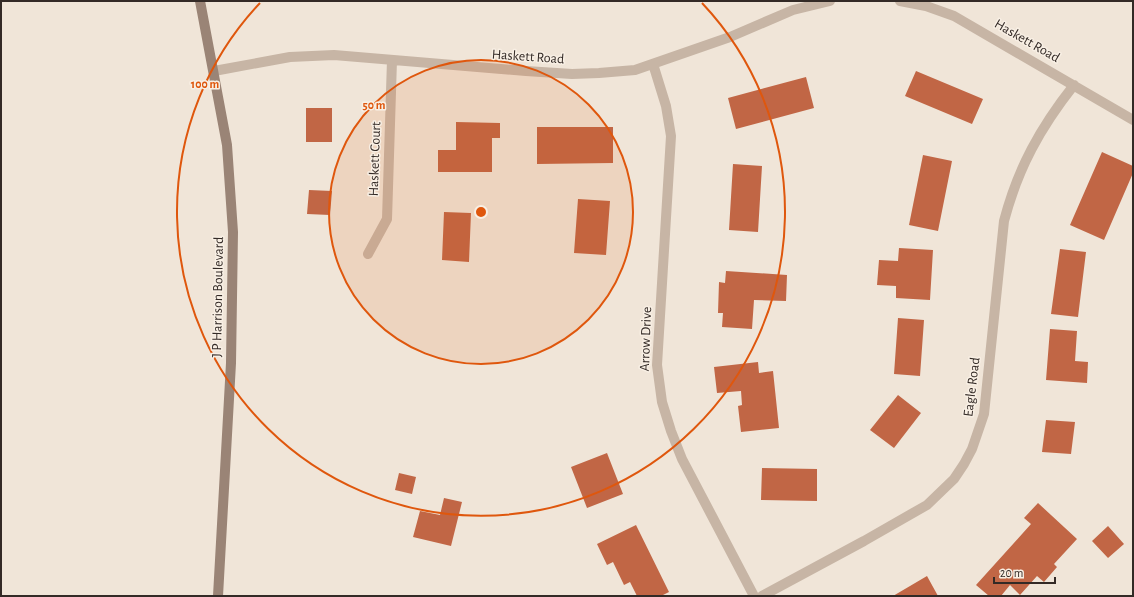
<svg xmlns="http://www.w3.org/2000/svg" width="1134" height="597" font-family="'Alegreya Sans',sans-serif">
<rect width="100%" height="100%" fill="#f0e5d8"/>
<!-- building -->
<path fill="#c16645" d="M916,71l67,28 -11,25 -67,-28z
M806,77l8,31 -78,21 -8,-31z
M306,108h26v34h-26z
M456,122l44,1v15h-8v34h-54v-22h18z
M537,127h76v36l-76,1z
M1102,152l31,14v7l-29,67 -34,-15z
M923,155l29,6 -14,70 -29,-6z
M733,164l29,2 -4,66 -29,-2z
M309,190l23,1 -2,24 -23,-1z
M578,199l32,2 -4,54 -32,-2z
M444,212l27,1 -2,49 -27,-2z
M899,248l34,2 -3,50 -34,-2v-12l-19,-1 2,-25 19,1z
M1060,249l26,3 -8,65 -27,-3z
M726,271l61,4 -1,26 -32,-1 -2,29 -30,-2 1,-14h-5l1,-31 6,1z
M898,318l26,2 -4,56 -26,-2z
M1050,329l27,2 -2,30 13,1 -1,21 -41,-3z
M758,362l1,11 14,-2 6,57 -38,4 -3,-26 4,-1 -1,-14 -24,2 -3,-26z
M898,395l23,18 -27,35 -24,-18z
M1046,420l29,2 -4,32 -29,-2z
M607,453l16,41 -36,14 -16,-41z
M762,468l55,1v32l-56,-1z
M399,473l17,4 -4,17 -17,-4z
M444,498l18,4 -11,44 -38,-9 7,-26 20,4z
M1038,503l39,36 -23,25 3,3 -13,15 -7,-6 -17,19 -10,-10 -9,11h-12l-13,-11 55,-61 -7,-6z
M636,525l33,67 -8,4h-24l-7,-14 -6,3 -11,-23 -6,3 -10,-21z
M1108,526l16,18 -16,14 -16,-17z
M927,576l11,20h-45z"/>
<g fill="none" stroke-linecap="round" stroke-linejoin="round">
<!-- street -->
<path stroke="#c7b5a5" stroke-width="10" d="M900,1l26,5 28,10 179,104
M653,64l13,42 5,30 -14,229 5,37 9,29 11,28 72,137
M214,71l76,-14 44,-2 192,16 46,3 27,-1 36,-3 95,-33 63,-27 37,-9
M368,254l19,-35 5,-159
M762,596l102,-55 63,-36 27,-26 10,-15 8,-15 12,-35 20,-193c14,-53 36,-93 70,-136"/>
<!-- secondary -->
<path stroke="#9a8476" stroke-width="10" d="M200,1l27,144 6,87 -2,131 -13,233"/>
</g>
<!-- distance rings -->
<circle cx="481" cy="212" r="152" fill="#df570d" fill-opacity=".12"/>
<g fill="none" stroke="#df570d" stroke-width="2">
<circle cx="481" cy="212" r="152"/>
<path d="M702 3A304 304 0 1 1 260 3"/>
</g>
<g text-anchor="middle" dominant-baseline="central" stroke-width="3" stroke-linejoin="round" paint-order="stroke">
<!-- street labels -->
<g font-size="14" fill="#332a26" stroke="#f8efe4">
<text transform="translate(1027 41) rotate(30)">Haskett Road</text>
<text transform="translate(528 57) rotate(4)">Haskett Road</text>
<text transform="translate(375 159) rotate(-88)">Haskett Court</text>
<text transform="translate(218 297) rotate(-89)">J P Harrison Boulevard</text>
<text transform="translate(646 339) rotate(-88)">Arrow Drive</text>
<text transform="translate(972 387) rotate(-83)">Eagle Road</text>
</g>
</g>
<circle cx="481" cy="212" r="6" fill="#df570d" stroke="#f8efe4" stroke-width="2"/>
<g font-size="12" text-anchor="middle" font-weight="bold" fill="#df570d" stroke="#f8efe4" stroke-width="3" stroke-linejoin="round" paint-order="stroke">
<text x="205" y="88">100 m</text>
<text x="374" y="109">50 m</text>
</g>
<!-- border -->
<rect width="1134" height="597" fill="none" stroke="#332a26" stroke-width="4"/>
<!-- scale -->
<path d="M994 577v6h61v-6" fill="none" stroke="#332a26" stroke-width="2"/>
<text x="1000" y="577" font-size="12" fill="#332a26" stroke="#f8efe4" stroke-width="3" paint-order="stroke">20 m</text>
</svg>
